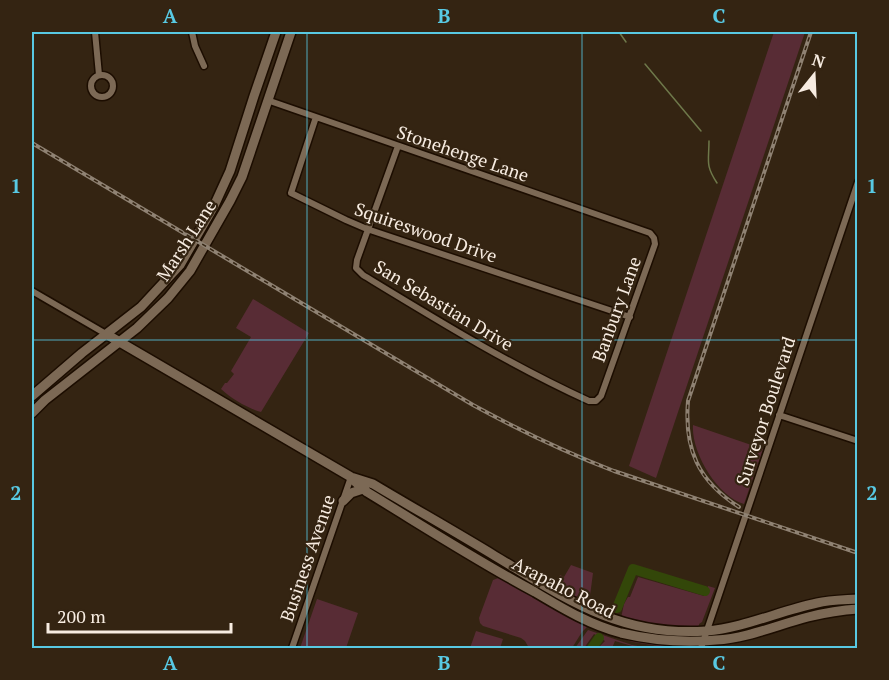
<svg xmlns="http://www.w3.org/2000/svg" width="889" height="680" font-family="'PT Serif',serif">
<rect width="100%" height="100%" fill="#342412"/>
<!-- green -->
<path fill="#582c35" d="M774,32h31l-149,446 -27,-12z
M253,299l56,34 -48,79c-14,-4 -29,-13 -40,-23l4,-6h2l7,-9 -3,-3 20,-34 -15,-9z
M693,425l70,24 -19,55c-27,-8 -53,-52 -51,-79z
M571,565l22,8 -3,23 -4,7h-3l-25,-16 -1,-5 3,-7 4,2z
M501,577l78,44v2l7,3 3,-1 100,22 -18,1 -38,-6 -46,-15 -5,5 -10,16h-43l-4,-7 -4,-3 -38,-12 -3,-3 -1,-5 14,-38z
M638,577l66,19 4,-10 7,2 -13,34 -3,2v1l-1,2c-28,1 -50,-2 -77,-9l3,-14 4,-7h2z
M317,599l41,14 -12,35h-46z
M588,630l44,15 17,3h-10l-24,-7 -3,7 -5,-1 -1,1h-8l7,-7 -11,-7 -10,14h-9z
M476,631l27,8 -3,9h-30z"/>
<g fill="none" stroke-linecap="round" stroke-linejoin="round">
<!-- stream -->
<path stroke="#6e784a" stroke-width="1.5" d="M619,32l7,10
M645,64l56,67
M709,141c0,20 -4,24 8,42"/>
<!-- river -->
<path stroke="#334709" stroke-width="10" d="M617,608l16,-39 72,22
M592,648l7,-10"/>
<!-- street casing -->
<g stroke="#1c0d00" stroke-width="9">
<path id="street" d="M95,32l4,43
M192,32l3,14 9,20
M91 86a11 11 0 1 1 22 0a11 11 0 1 1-22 0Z
M267,100l383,133 4,5 1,6 -54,152 -5,5h-7c-79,-36 -152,-81 -226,-126l-7,-7 1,-8 41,-114
M316,117l-25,76 55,27 21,9 263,88
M32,291l74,43
M779,415l79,26
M292,648l59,-171
M701,648l157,-466"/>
</g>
<!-- secondary casing -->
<g stroke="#1c0d00" stroke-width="12">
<path id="secondary" d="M106,334l245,143 22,7c40,24 81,47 122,72 70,42 124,81 211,75 38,-3 73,-20 111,-28 13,-3 27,-3 41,-4
M32,396l50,-43 59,-46 39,-42 34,-59 16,-35 24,-75 22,-64
M32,413l13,-13 92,-72 31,-30 22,-27 40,-70 12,-24 49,-145
M352,479l15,13c56,34 110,69 168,100 27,16 55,33 86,41 30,7 64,10 95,7 32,-2 61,-15 92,-23 16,-4 33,-7 50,-8
M343,501l8,-8 12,-4"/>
</g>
<!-- street -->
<use href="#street" stroke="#7c6955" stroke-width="6"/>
<!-- secondary -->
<use href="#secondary" stroke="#7c6955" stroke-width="9"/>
<!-- rail casing -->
<g stroke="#8f8273" stroke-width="4">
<path id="rail" d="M32,143l441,262c46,25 92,47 141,66l244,82
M739,507c-41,-26 -55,-58 -51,-106l123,-369"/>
</g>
<!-- rail -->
<use href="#rail" stroke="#342412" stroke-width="1.5" stroke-dasharray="4.5" stroke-linecap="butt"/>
</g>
<!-- grid -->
<path fill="none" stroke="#58c9e3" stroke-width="1.5" stroke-opacity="0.55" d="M307,32v616M582,32v616M32,340h826"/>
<g text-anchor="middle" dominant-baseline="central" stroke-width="4.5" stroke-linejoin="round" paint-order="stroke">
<!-- street labels -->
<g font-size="18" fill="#f7ece1" stroke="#342412">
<text transform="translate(463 153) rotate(19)">Stonehenge Lane</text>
<text transform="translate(426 232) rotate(19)">Squireswood Drive</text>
<text transform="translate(186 240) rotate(-57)">Marsh Lane</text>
<text transform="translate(444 305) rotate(31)">San Sebastian Drive</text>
<text transform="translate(616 309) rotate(-70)">Banbury Lane</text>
<text transform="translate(765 411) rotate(-72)">Surveyor Boulevard</text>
<text transform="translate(307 558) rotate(-71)">Business Avenue</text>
<text transform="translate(564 587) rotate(27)">Arapaho Road</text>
</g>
</g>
<!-- border -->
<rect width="889" height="680" fill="none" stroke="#342412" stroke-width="66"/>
<!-- north arrow -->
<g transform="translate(814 75) rotate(18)" stroke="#342412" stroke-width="4.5" paint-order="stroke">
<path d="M0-4.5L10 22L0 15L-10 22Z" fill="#f7ece1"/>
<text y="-9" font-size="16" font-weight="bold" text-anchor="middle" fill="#f7ece1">N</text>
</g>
<!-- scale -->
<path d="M48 623v9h183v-9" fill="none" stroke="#f7ece1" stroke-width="3"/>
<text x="57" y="623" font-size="18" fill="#f7ece1" stroke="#342412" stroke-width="4.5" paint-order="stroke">200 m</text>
<rect x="33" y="33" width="823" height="614" fill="none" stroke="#58c9e3" stroke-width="2"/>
<g font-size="20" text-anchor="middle" font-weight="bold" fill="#58c9e3">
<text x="170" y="23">A</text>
<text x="444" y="23">B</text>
<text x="719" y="23">C</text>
<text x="16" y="193">1</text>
<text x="872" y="193">1</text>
<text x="16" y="500">2</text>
<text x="872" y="500">2</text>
<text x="170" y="670">A</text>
<text x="444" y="670">B</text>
<text x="719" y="670">C</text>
</g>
</svg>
